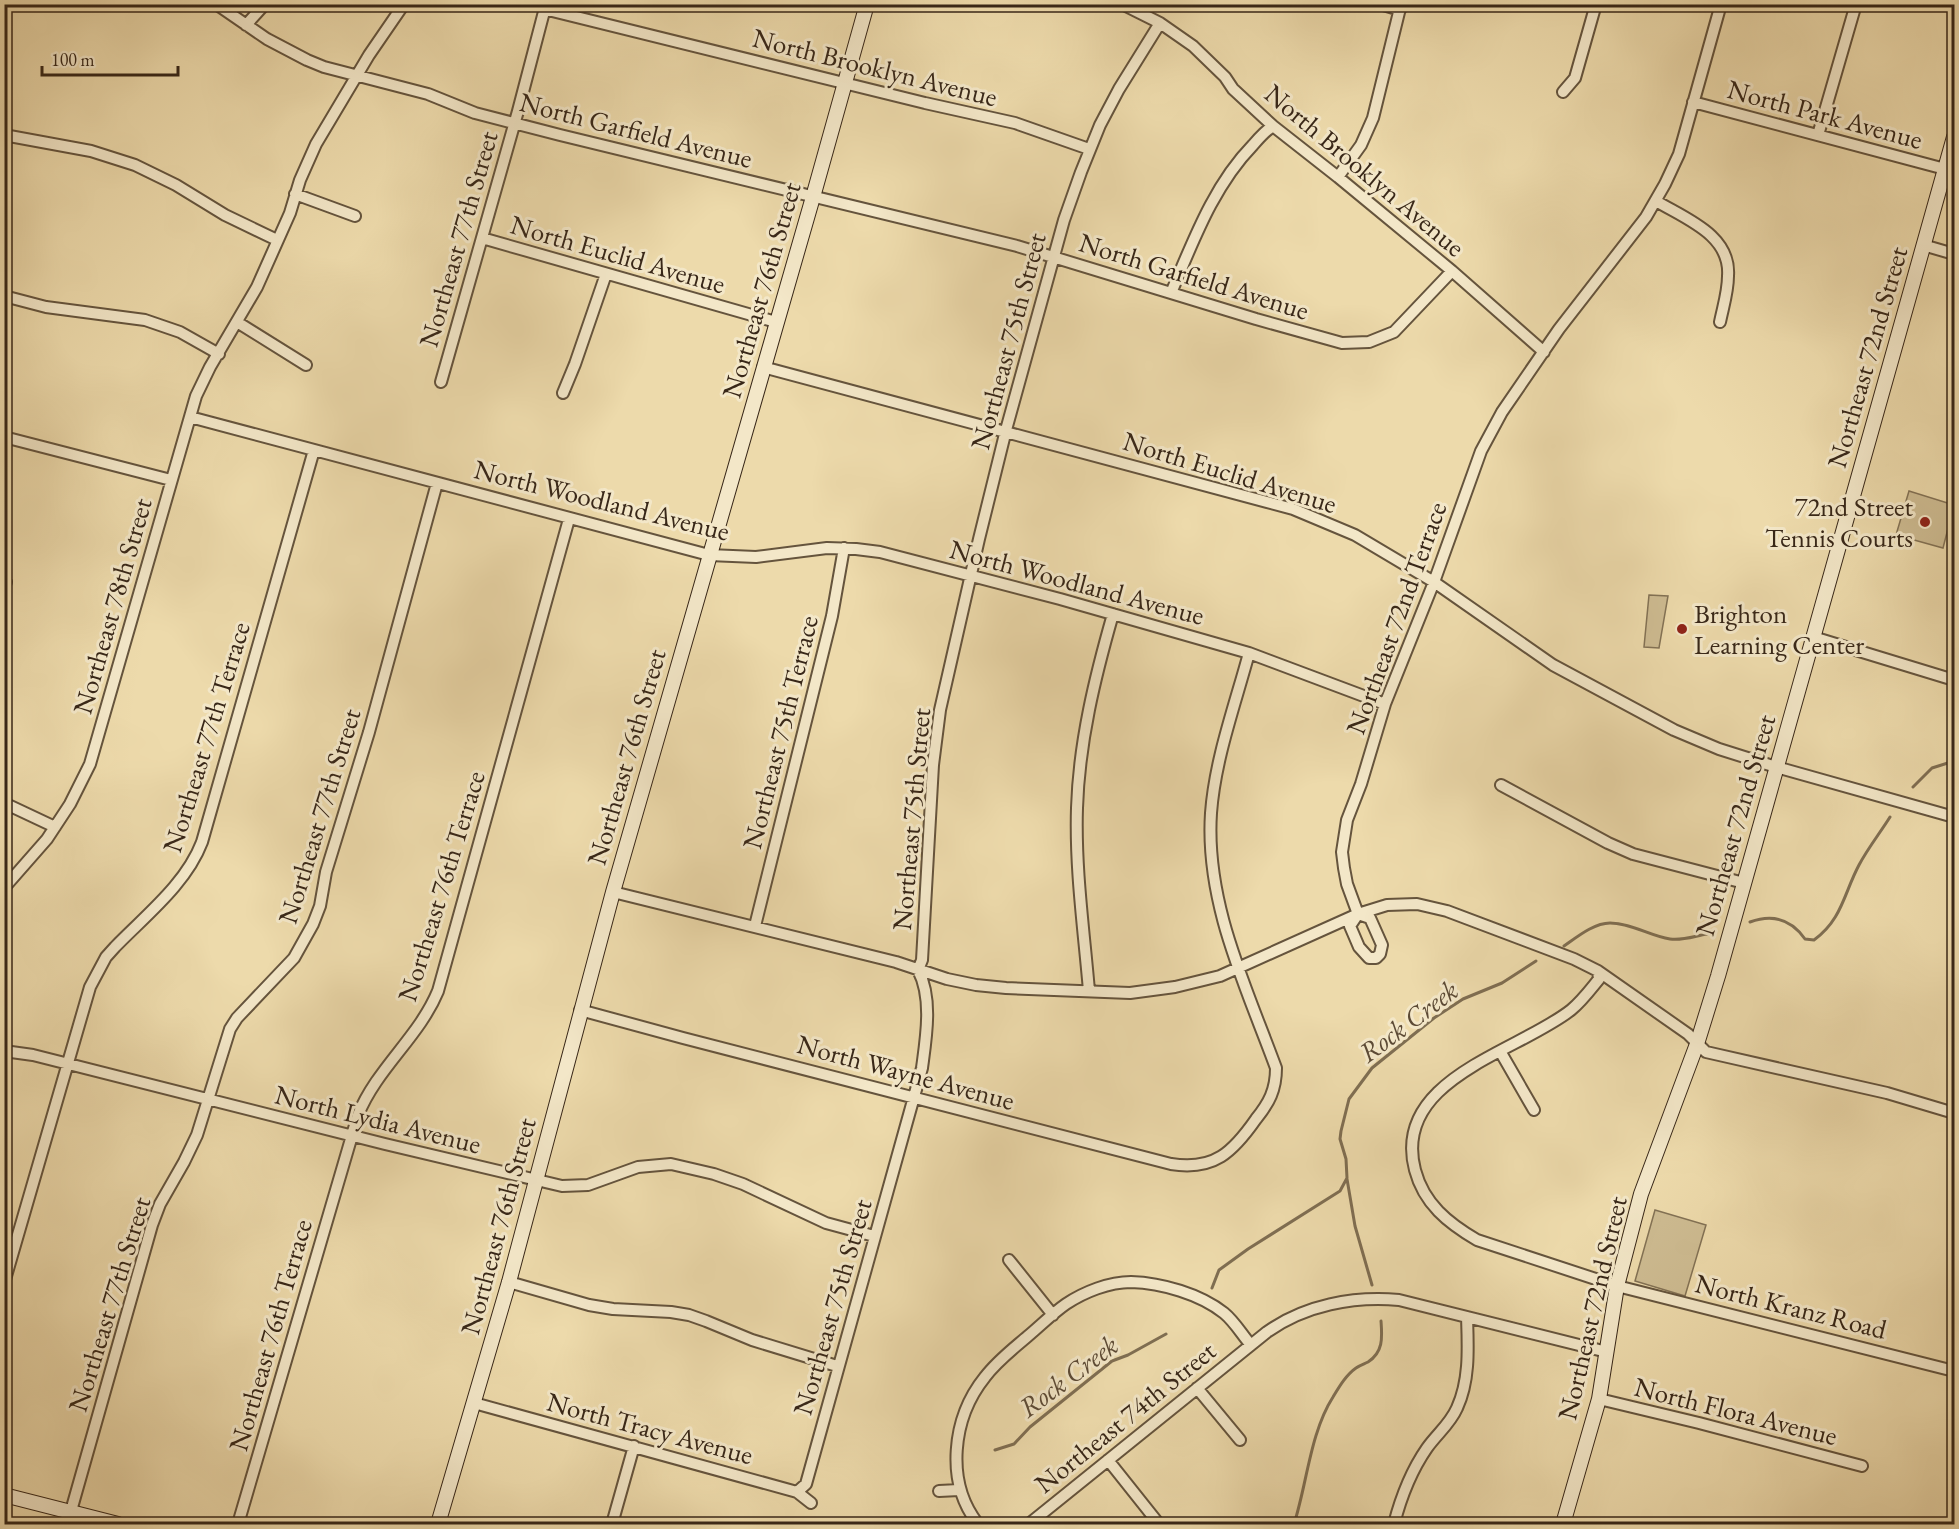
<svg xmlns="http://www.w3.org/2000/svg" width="1959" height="1529" font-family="'EB Garamond',serif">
<rect width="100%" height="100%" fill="#eddaab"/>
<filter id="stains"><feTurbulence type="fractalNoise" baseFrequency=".00333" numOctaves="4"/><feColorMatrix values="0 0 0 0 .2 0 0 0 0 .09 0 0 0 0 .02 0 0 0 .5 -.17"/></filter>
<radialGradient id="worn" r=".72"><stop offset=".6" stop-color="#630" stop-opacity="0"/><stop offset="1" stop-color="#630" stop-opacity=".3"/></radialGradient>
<!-- green -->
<path fill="#cebc92" stroke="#837255" stroke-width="1.5" d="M1909,491l45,14 -11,43 -47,-13z
M1649,595l19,1 -9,52 -15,-1z
M1655,1210l51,15 -21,71 -50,-15z"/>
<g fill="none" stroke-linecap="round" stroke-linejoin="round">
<!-- stream -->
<path stroke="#7f6e52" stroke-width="3" d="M1913,787l19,-19 22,-7
M1750,922c22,-8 41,-3 55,17l9,1c28,-20 30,-47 45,-75 9,-17 21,-32 31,-48
M1564,946c13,-9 30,-23 46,-23 21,0 40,13 60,16 12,2 25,-3 37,-5
M1347,1179l8,47 17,59
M1212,1288l7,-18 29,-21 92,-58 7,-13 -1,-19 -6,-20 1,-8 8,-32 23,-31 62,-50 29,-19 39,-16 34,-22
M995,1450l19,-6 16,-17 82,-66 16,-6 38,-21
M1294,1524c13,-40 16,-91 39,-127 6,-10 13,-22 23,-29 4,-3 8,-4 12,-6 16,-10 14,-26 13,-41"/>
<!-- street casing -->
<g stroke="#65543d" stroke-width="14">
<path id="street" d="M216,4l51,35 40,21 17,7 104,27 47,19 85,22 457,111 239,73 86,24 27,-1 25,-10 58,-61
M1122,4l38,19 33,23 32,31 8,12 40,37 65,51 114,94 92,81
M1380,4l20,6
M544,9l381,94 90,20 74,26
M246,25l19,-21
M1563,92l12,-14 21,-74
M1693,102l252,67
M4,135l87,16 44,14 41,20 49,30 52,25
M1818,135l38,-131
M1338,177l23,-32 12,-27 28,-114
M295,194l60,22
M1656,201c30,18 75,34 72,75 0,16 -5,31 -8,46
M482,238l294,84
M1923,245l31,9
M1171,293c22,-51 42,-107 82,-148 6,-7 12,-14 20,-19
M4,296l42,11 99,13 35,12 39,22
M237,322l69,43
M763,367l530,142 62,26 79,47 119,83 121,65 45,19 57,18 178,50
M441,382l77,-271 28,-107
M563,393l12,-29 31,-90
M190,417l519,138 47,2 71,-9 29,1 24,3 180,47 189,54 136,51
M4,437l167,43
M4,586l2,-4
M1813,637l141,43
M1501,785l107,58 25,11 111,29
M4,803l51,24
M4,888l43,-49 23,-35 20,-40 106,-368 14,-29 47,-80 33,-74 10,-33 16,-36 53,-89 35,-51
M613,892l283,70 51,17 29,6 30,3 124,5 45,-6 45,-11 138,-62 29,-9 30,-1 30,7 127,48 24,12 90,63 18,18 181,41 67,20
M1358,914l-11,-30 -3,-16 -2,-16 5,-32 14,-36 24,-80 49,-122 47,-131 21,-39 57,-83 87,-112 19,-33 14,-30 42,-150
M1358,914l12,4 12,27 -2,9 -4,4h-7l-10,-11 -9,-21z
M755,926l77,-310 12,-68
M1598,971l1,8c-9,11 -17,22 -28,31 -53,42 -180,69 -156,160 9,34 33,53 62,70l140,46 337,85
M1089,991c-5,-60 -14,-122 -12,-183 2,-66 18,-131 36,-194
M580,1010l103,28 488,126c43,7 62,-12 85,-45 13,-16 20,-29 20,-51 -30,-82 -71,-165 -65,-255 4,-54 24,-108 38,-160
M4,1051l29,4 352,89 177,42 26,-1 50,-18 33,-3 43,10 29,10 83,39 48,13
M1500,1051l34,59
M1009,1260l44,55
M509,1282l80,23 24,4 58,3 18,3 17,6 46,19 85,26
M4,1283l86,-296 16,-30 9,-10c31,-32 71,-63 87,-105l112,-392
M1197,1388l43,52
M1599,1399l100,24 163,43
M474,1403l323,89 14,11
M1108,1460l51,64
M939,1491l20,-1
M797,1492l9,-8 116,-416c4,-30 11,-70 -4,-98l4,-10 11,-195 7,-55 39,-171 27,-109 58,-210 17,-48 19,-47 19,-36 41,-66
M71,1511l81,-286 8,-21 24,-42 13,-27 33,-106 7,-11 57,-60 19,-34 7,-18 6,-34 43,-140 68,-249
M238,1524l120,-409c19,-47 61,-78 80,-124l131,-472
M612,1524l22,-78
M978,1524c-33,-42 -26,-106 7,-147 12,-16 28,-28 43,-41 12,-10 25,-23 38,-32 18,-12 43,-22 65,-22 31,1 69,12 93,31 11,9 18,22 27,32
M1029,1524l238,-192c38,-27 86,-36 132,-32l208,52
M1394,1524c7,-27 17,-53 33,-76 10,-14 23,-24 30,-40 13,-28 11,-61 10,-91"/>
</g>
<!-- secondary casing -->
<g stroke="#382718" stroke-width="16">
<path id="secondary" d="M4,1495l114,29
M438,1524l71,-242 104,-390 200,-695 54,-193
M1563,1524l36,-125 18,-113 24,-92 56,-150 21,-68 236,-839"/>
</g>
<!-- street -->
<use href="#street" stroke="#f3e7c8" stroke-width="10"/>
<!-- secondary -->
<use href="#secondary" stroke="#f3e7c8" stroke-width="14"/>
</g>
<!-- markers -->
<g fill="#8f2418" stroke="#f3e7c8" stroke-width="2">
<circle cx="1925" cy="522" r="6"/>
<circle cx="1682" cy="629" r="6"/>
</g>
<g text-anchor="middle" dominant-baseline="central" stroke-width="6" stroke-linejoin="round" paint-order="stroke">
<!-- street labels -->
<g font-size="27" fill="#382718" stroke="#f3e7c8">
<text transform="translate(875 67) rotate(14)">North Brooklyn Avenue</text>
<text transform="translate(1825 114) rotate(15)">North Park Avenue</text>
<text transform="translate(636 130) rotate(14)">North Garfield Avenue</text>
<text transform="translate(1365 170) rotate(40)">North Brooklyn Avenue</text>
<text transform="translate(458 239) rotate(-74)">Northeast 77th Street</text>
<text transform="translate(618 254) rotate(16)">North Euclid Avenue</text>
<text transform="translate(1194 276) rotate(17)">North Garfield Avenue</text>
<text transform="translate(761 290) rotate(-74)">Northeast 76th Street</text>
<text transform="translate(1008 341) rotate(-75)">Northeast 75th Street</text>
<text transform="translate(1867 357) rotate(-74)">Northeast 72nd Street</text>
<text transform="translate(1230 472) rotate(17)">North Euclid Avenue</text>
<text transform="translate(602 500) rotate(14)">North Woodland Avenue</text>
<text transform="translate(1077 582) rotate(15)">North Woodland Avenue</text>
<text transform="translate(112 606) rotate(-74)">Northeast 78th Street</text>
<text transform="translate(1396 618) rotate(-70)">Northeast 72nd Terrace</text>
<text transform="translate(780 732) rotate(-76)">Northeast 75th Terrace</text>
<text transform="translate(206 737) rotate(-73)">Northeast 77th Terrace</text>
<text transform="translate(626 757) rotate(-74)">Northeast 76th Street</text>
<text transform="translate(319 816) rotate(-73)">Northeast 77th Street</text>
<text transform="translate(911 819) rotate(-85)">Northeast 75th Street</text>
<text transform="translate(1735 825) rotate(-74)">Northeast 72nd Street</text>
<text transform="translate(441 886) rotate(-73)">Northeast 76th Terrace</text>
<text transform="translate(906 1072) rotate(15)">North Wayne Avenue</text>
<text transform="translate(378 1119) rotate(14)">North Lydia Avenue</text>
<text transform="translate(498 1226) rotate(-75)">Northeast 76th Street</text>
<text transform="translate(109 1304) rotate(-73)">Northeast 77th Street</text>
<text transform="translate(1791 1306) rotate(14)">North Kranz Road</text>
<text transform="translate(832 1307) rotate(-74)">Northeast 75th Street</text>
<text transform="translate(1592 1308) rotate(-77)">Northeast 72nd Street</text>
<text transform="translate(270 1335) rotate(-74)">Northeast 76th Terrace</text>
<text transform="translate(1736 1411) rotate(14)">North Flora Avenue</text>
<text transform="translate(1125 1417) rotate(-39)">Northeast 74th Street</text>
<text transform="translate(650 1428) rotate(15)">North Tracy Avenue</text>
</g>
<!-- poi labels -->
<g font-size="27" fill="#382718" stroke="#f3e7c8" text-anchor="end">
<text x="1913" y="506">72nd Street<tspan x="1913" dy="31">Tennis Courts</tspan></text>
<text x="1694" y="613" text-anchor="start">Brighton<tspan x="1694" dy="31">Learning Center</tspan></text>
</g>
<!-- water labels -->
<g font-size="28" font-style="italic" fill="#5c4a35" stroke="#f3e7c8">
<text transform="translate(1408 1021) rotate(-37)">Rock Creek</text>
<text transform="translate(1068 1376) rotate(-37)">Rock Creek</text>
</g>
</g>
<!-- margin -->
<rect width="1959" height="1529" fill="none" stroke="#eddaab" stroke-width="24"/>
<rect x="6" y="6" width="1947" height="1517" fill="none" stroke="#382718" stroke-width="3"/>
<rect x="12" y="12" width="1935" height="1505" fill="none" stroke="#382718" stroke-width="1.5"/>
<!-- scale -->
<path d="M42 66v9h136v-9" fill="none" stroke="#382718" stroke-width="3"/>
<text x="51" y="66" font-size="18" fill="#382718" stroke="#f3e7c8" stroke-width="4.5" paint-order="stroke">100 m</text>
<rect width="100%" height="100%" filter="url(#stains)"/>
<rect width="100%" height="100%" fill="url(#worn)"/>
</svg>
